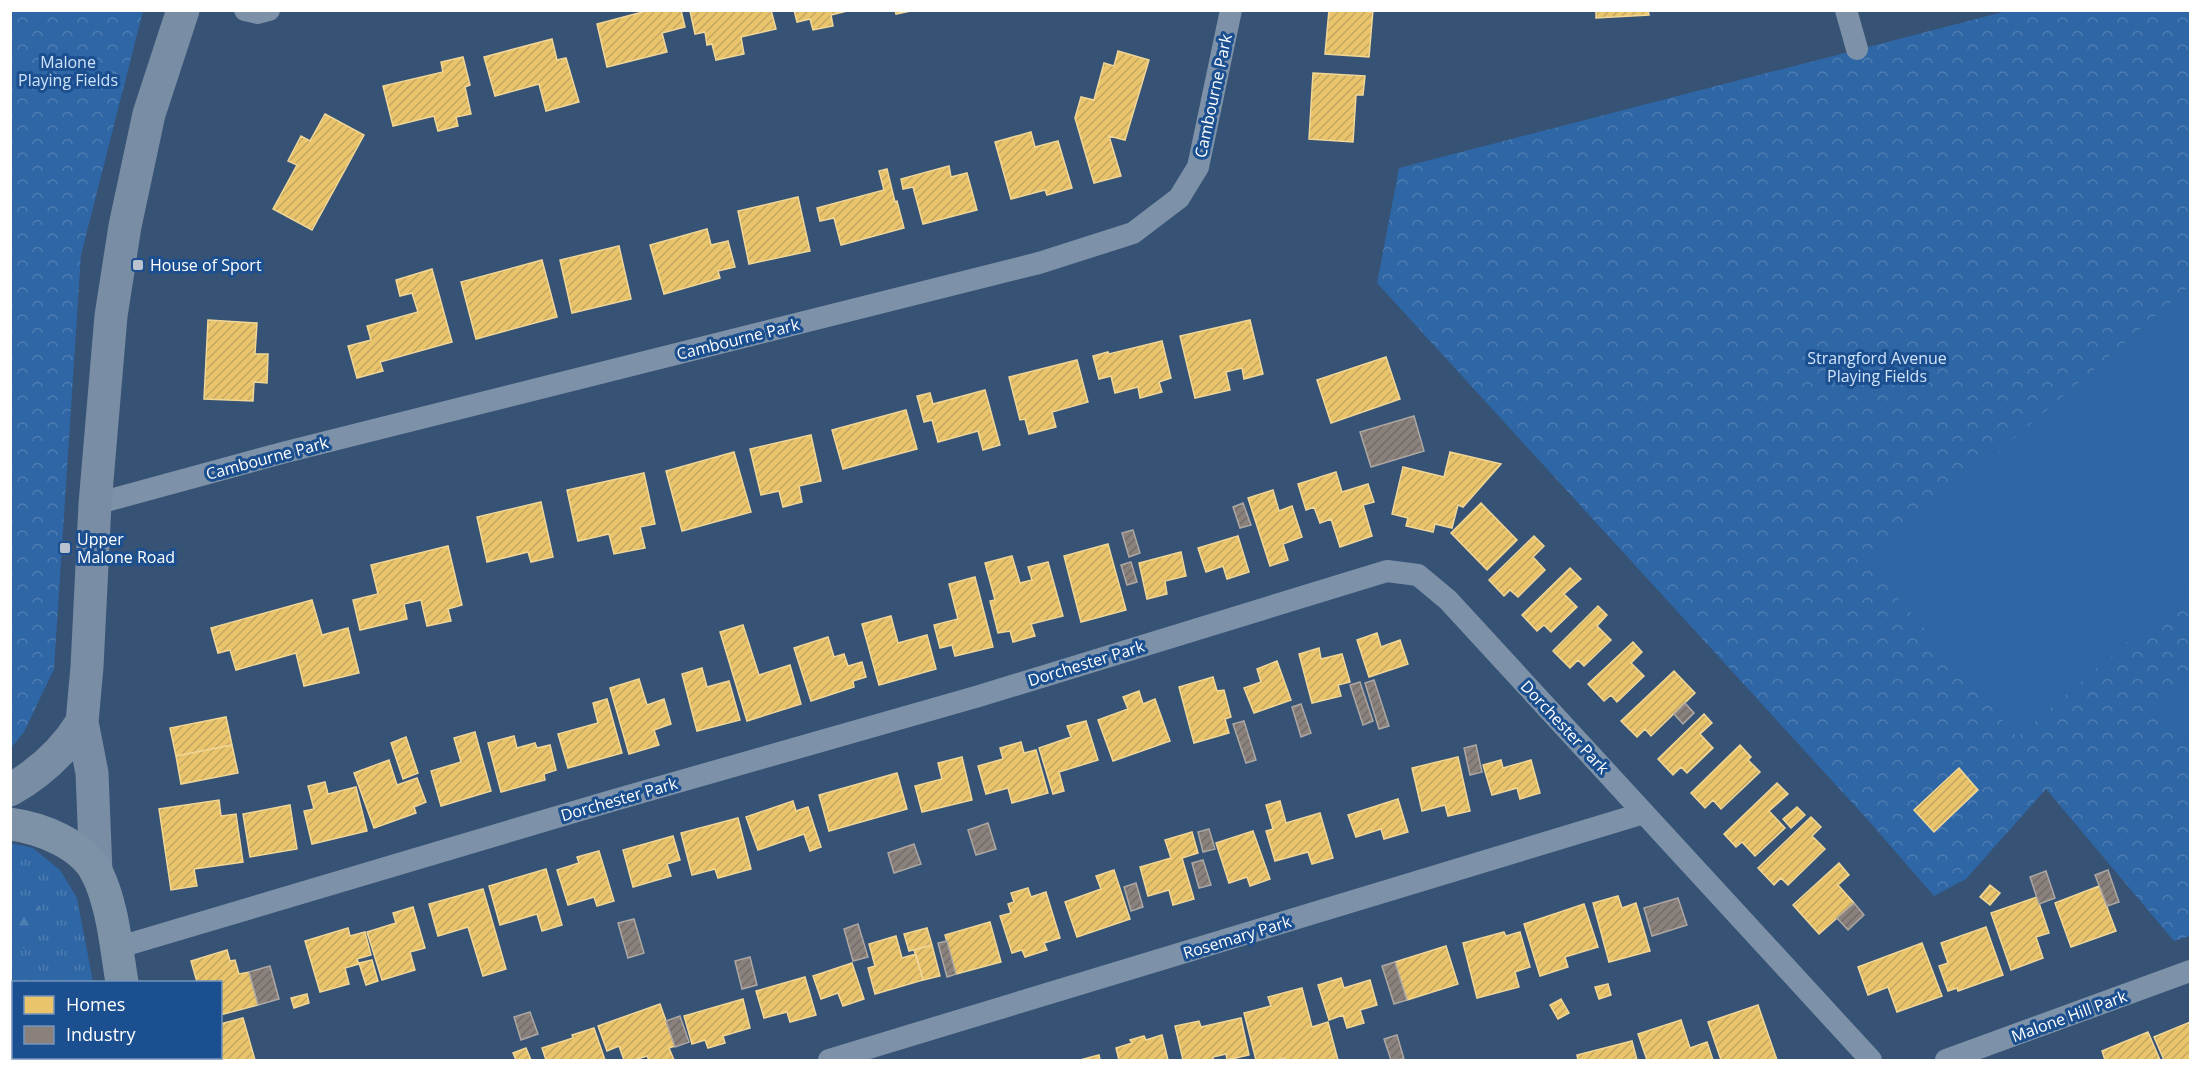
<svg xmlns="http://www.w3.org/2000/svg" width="2201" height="1071" font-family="'Open Sans',sans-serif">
<defs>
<pattern id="grass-tufts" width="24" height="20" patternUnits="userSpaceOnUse" patternTransform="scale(1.5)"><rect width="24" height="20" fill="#2f66a5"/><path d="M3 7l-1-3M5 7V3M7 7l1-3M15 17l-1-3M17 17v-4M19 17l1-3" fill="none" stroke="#4e7db2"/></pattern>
<pattern id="forest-firs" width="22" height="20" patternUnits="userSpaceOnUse" patternTransform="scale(1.5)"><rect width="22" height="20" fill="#2f66a5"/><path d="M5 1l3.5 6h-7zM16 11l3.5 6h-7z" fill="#4e7db2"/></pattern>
<pattern id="park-crowns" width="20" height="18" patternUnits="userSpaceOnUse" patternTransform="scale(1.5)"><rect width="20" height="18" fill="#2f66a5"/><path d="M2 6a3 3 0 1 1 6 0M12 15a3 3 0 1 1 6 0" fill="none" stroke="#4e7db2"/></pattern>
<pattern id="homes-hatch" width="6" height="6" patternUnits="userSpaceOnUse" patternTransform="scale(1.5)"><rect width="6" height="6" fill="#e9c46a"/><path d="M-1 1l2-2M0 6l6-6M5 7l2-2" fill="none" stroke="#c2a662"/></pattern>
<pattern id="industry-hatch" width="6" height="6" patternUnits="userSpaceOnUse" patternTransform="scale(1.5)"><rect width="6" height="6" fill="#8a817c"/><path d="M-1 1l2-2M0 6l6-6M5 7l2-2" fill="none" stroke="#716c69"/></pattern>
</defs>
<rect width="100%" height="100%" fill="#365274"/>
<!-- grass -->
<path fill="url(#grass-tufts)" d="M11,843l22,5 27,22 17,28 16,84h-79l-1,28 -2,-2v-53l17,-9 -15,-50h-2z"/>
<!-- forest -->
<path fill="url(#forest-firs)" d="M11,896l27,6 3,28 -13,16 -17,9z
M10,1008l3,2 1,48h66v2h-69z"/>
<!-- park -->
<path fill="url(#park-crowns)" d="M11,10l132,1 -62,244 -27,414 -30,63 -13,16z
M2007,11h183v925l-16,5 -128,-152 -80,90 -32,17 -67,-77 -490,-536 22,-115z"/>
<!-- pitch -->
<path fill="#2f66a5" d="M2190,286v302l-173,149 -148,-173z
M2190,676v67l-33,-29z"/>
<!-- homes -->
<path fill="url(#homes-hatch)" stroke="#f0d697" stroke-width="1.5" d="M650,10h31l4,17 -23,6 5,19 -60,15 -10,-43z
M771,10l5,19 -35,8 3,17 -28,6 -4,-16 -5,1 -2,-13 -10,2 -5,-23z
M794,10h57l-20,5 2,11 -20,4 -3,-11 -13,3z
M895,10h20l-19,4z
M1329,10h44l-4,47 -44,-3z
M1596,10h52l1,5 -53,3z
M552,39l5,21 9,-2 13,44 -33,9 -7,-27 -44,12 -11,-39z
M1118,51l31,9 -24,80 -16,-4 12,40 -27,7 -19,-65 6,-21 13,3 10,-37 10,3z
M463,57l7,28 -5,2 6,27 -15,3 2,9 -20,5 -4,-15 -41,10 -10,-40 60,-14 -2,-10z
M1313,73l52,3 -2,19h-7l-3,47 -44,-3z
M325,114l39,21 -52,95 -39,-21 24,-44 -9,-4 13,-25 9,5z
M1031,132l4,15 23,-6 14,47 -25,7 -2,-5 -34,9 -16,-57z
M949,166l2,11 16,-4 10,37 -54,14 -10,-37 -10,2 -2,-10z
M887,169l8,33 2,-1 7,27 -63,17 -7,-27 -14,3 -3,-13 67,-18 -5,-19z
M798,197l12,54 -61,13 -11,-53z
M707,229l4,16 17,-4 7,26 -17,4 2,7 -56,16 -14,-49z
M619,246l12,53 -59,14 -12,-53z
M542,260l15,57 -81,22 -15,-57z
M432,269l20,73 -72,20 3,9 -26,7 -9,-32 23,-6 -4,-14 51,-14 -6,-19 -12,3 -4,-16z
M208,320l49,3 -2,31h13l-1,29 -13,-1 -1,19 -49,-2z
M1250,320l13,54 -19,5 -2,-11 -16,4 4,18 -35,8 -15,-62z
M1162,341l9,37 -12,4 3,10 -22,6 -2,-11 -23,6 -4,-17 -12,3 -6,-23 15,-4 1,2z
M1386,357l14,42 -69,24 -14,-43z
M1077,360l11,42 -36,10 4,15 -27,7 -4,-15 -5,1 -11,-43z
M985,390l15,55 -17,5 -5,-19 -40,11 -6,-22 -8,2 -7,-26 13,-3 3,11z
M906,410l11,39 -74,20 -11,-39z
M811,435l10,46 -22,5 3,16 -19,5 -4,-16 -18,4 -11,-46z
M734,452l17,60 -69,19 -16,-60z
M1450,452l51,12 -38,43 -5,-2 -6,23 -17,-4 -2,8 -27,-6 2,-8 -16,-4 11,-47 41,10z
M1336,472l6,20 26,-8 6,18 -11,3 9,31 -32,11 -9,-28 -11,4 -6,-16 -8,3 -8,-26z
M644,473l11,51 -15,3 5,21 -31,6 -5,-20 -31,7 -11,-51z
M1273,490l6,21 13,-5 10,31 -19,7 5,16 -18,6 -22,-68z
M541,502l12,55 -22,5 -3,-10 -41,10 -10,-45z
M1481,503l36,37 -30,30 -36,-37z
M1238,536l11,36 -22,7 -4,-13 -17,6 -8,-24z
M1534,536l10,10 -11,11 12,13 -27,27 -8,-7 -6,6 -15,-16z
M1108,544l18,66 -45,12 -17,-66z
M448,546l14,59 -14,4 3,12 -24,5 -6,-26 -17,4 3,15 -47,11 -7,-30 25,-6 -7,-29z
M1181,552l5,24 -21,5 2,13 -20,5 -8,-36z
M1012,556l8,27 12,-3 -4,-13 20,-5 15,54 -32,8 4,12 -22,6 -3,-11 -12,2 -8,-32 5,-1 -10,-37z
M1570,568l11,11 -17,15 13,13 -26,25 -7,-7 -7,6 -15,-16z
M975,577l18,70 -38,9 -3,-11 -12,3 -6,-23 24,-6 -9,-35z
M312,600l10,35 26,-7 11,45 -55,13 -8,-33 -60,17 -6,-20 -12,3 -7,-25z
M1598,606l9,9 -10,11 14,14 -27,26 -6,-6 -8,8 -17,-17z
M891,616l7,27 29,-8 9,34 -57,16 -17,-61z
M743,625l16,50 31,-10 11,39 -54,17 -27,-89z
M1377,633l4,14 19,-7 8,24 -39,13 -12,-37z
M828,637l6,20 10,-3 4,12 14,-4 4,15 -13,4 1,6 -43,14 -17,-53z
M1633,642l9,10 -11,11 13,13 -27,26 -6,-7 -7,6 -16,-17z
M1319,648l2,11 21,-5 8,28 -12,3 3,11 -29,7 -13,-49z
M1277,661l14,39 -37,13 -10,-25 17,-6 -4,-13z
M702,668l5,19 22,-6 11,39 -43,11 -15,-57z
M1674,671l21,22 -44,43 -6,-7 -8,8 -16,-16z
M1213,677l4,14 7,-1 7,27 -6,2 4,14 -35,10 -15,-56z
M639,679l8,26 17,-6 7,25 -17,6 5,15 -30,9 -19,-66z
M1139,691l4,13 12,-5 15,42 -57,20 -15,-41 30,-11 -5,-12z
M607,699l15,54 -54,15 -10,-34 40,-11 -5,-20z
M1704,714l8,9 -12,11 13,14 -26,25 -6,-6 -8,8 -15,-16z
M226,717l6,28 -56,11 -6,-28z
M1086,721l12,39 -39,12 5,19 -11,3 -14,-46 32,-11 -4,-11z
M475,732l16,59 -50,15 -10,-35 30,-9 -7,-24z
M514,736l3,12 18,-5 2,5 13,-3 6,25 -12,4 1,6 -44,12 -13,-49z
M406,737l12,36 -15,6 -12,-36z
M1021,742l3,11 12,-3 12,43 -36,10 -4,-15 -22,6 -8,-28 25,-7 -3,-11z
M232,745l6,28 -57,11 -5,-28z
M1740,745l11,12 -3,3 12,12 -39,37 -8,-9 -8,8 -14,-15z
M962,757l10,43 -50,12 -7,-26 27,-7 -4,-16z
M1458,757l12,54 -22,5 -3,-11 -23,6 -10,-43z
M389,760l8,25 20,-7 9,24 -12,5 2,6 -42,15 -20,-55z
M1501,760l2,8 28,-8 9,33 -20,6 -3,-11 -25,7 -9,-30z
M1959,768l19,22 -44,42 -20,-22z
M897,773l10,36 -78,22 -10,-36z
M325,782l3,12 28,-7 11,44 -55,13 -8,-33 10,-2 -6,-23z
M1777,783l11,11 -19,17 16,17 -30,28 -13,-14 -6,5 -12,-13z
M1398,799l10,33 -24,7 -3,-10 -25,8 -8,-22z
M219,800l2,16 15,-2 7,48 -49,7 3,17 -26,4 -12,-81z
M793,801l3,10 12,-4 13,40 -11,4 -6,-17 -46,16 -12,-33z
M1280,801l6,22 34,-10 13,45 -21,6 -4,-12 -33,9 -9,-30 7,-2 -7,-24z
M290,805l7,44 -47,8 -7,-43z
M1797,807l8,8 -14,13 -8,-9z
M1811,817l10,10 -9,9 13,13 -37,36 -7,-7 -7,7 -16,-17z
M738,818l13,51 -33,9 -3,-9 -23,6 -11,-42z
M1253,831l17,48 -20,7 -3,-9 -18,6 -13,-40z
M1192,832l6,21 -16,5 12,41 -21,6 -4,-15 -21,6 -8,-29 31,-9 -6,-18z
M673,836l7,24 -13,4 4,12 -38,11 -10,-37z
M599,851l15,50 -17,5 -3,-9 -26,8 -11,-35 22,-7 -2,-6z
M1839,863l10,12 -11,10 16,18 -35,31 -26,-29z
M546,869l16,56 -20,6 -5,-17 -37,11 -11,-39z
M1114,870l16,49 -53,18 -12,-35 36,-13 -5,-13z
M1990,885l10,8 -10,12 -10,-8z
M2099,886l17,45 -45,16 -16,-44z
M1028,888l3,9 15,-5 14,46 -16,5 3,7 -22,7 -3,-7 -10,3 -12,-37 11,-3 -3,-9 6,-2 -3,-9z
M483,889l23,80 -23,7 -15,-49 -30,9 -9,-32z
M1618,896l4,12 14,-5 14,48 -41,11 -16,-59z
M2037,897l12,36 -13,4 7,21 -32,12 -20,-57z
M1584,904l14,43 -33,10 3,10 -28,9 -16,-52z
M413,907l12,41 -15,4 5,18 -33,10 -15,-48 29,-9 -3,-10z
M990,922l11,40 -45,12 -11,-39z
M1986,927l17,48 -45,16 -1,-3 -9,3 -9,-25 9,-3 -7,-20z
M348,928l2,8 15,-4 6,23 -14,4 2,5 -14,4 4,16 -29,8 -15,-51z
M927,928l5,17 -23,6 -5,-17z
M1504,932l2,4 14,-4 10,35 -15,5 4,15 -42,11 -14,-55z
M896,936l6,22 14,-4 7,26 -48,14 -7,-26 7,-2 -6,-22z
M1922,943l20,53 -45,16 -9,-25 -20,8 -10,-28z
M932,945l8,31 -17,4 -9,-30z
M1446,946l12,38 -51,16 -12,-38z
M227,950l3,11 5,-1 4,14 10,-2 9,33 -38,10v-33h-23l-6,-21z
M372,960l6,21 -12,4 -7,-22z
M852,963l12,36 -21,7 -5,-13 -17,6 -8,-23z
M805,977l11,38 -26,7 -3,-10 -23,6 -8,-27z
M1341,978l3,10 26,-8 7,25 -17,5 4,13 -17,5 -4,-13 -14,5 -11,-35z
M1608,984l3,11 -12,4 -4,-12z
M1302,988l10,39 16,-5 10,38h-53l-1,-2 -9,2h-19l-12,-47 27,-7 -3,-9z
M307,994l2,9 -15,5 -3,-10z
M743,999l7,29 -27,8 2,7 -17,5 -3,-8 -13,4 -8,-28z
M1561,999l8,14 -11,6 -8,-14z
M660,1004l15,42 -6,2 5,12h-25l-2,-4 -13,4h-10l-5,-14 -12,5 -9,-25z
M1758,1005l19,55h-56l-13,-38z
M243,1018l12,42h-41l-1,-2h7v-34z
M1241,1018l8,37 -22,5 -1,-6 -13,3v3h-30l-8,-34 24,-5 2,6z
M1681,1020l9,28 17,-6 6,18h-66l-9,-26z
M2190,1022v38h-26l-10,-23z
M594,1028l11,32h-59l-4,-12 31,-10 -1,-3z
M2148,1032l12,28h-55l-3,-9z
M1162,1035l6,25h-49l-3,-12 16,-5 -2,-3 14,-4 2,4z
M1632,1041l5,19h-59l-1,-5z
M526,1048l5,12h-15l-3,-7z
M1099,1055l1,5h-20z"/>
<!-- industry -->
<path fill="url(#industry-hatch)" stroke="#ada7a3" stroke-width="1.5" d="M1414,416l10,35 -53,16 -11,-35z
M1243,503l8,22 -11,3 -7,-21z
M1133,530l7,23 -11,4 -7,-24z
M1131,562l6,20 -10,3 -6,-20z
M1374,680l15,46 -10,3 -14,-46z
M1360,682l13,39 -10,4 -13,-40z
M1685,703l9,10 -11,11 -9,-10z
M1301,704l10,29 -10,4 -9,-30z
M1244,721l12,39 -10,3 -13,-39z
M1476,745l6,27 -12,3 -6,-27z
M988,823l8,26 -20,6 -8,-25z
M1209,829l6,20 -12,3 -5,-20z
M914,844l7,20 -27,9 -6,-20z
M1203,860l8,25 -12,3 -7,-25z
M2108,870l11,32 -12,4 -12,-31z
M2046,871l9,27 -16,6 -9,-27z
M1136,883l7,24 -12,4 -7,-24z
M1678,898l9,27 -35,11 -8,-28z
M1854,903l10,12 -16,15 -11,-12z
M634,919l10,34 -16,5 -10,-35z
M858,924l10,33 -15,4 -9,-32z
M947,941l9,33 -9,3 -9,-34z
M750,957l7,28 -15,4 -7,-28z
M1395,962l12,38 -13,4 -12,-38z
M270,966l9,33 -21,6 -9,-33z
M530,1012l8,22 -17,6 -7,-23z
M680,1016l9,26 -14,5 -9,-26z
M1397,1035l7,24 -13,1 -7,-21z"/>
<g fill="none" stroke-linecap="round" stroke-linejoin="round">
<!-- street -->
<path stroke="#7d92a8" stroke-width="22" d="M245,10l13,3 11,-3
M1846,10l11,39
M95,504l191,-52 753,-189 94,-30 46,-35 19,-31 33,-157
M116,948l495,-147 368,-105 408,-125 31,4 30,25 423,460
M829,1060l815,-247
M1946,1060l244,-89"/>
<!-- secondary -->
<path stroke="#798da4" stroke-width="33" d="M10,790c30,-17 54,-39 72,-68
M96,872l-4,-99 -10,-51 5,-55 8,-163 16,-188 14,-90 24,-112 34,-104"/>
<!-- highway -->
<path stroke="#7e92a7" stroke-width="33" d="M10,824c31,4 72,20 87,49 16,33 19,74 25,109
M116,1060l1,-2"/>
</g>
<!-- markers -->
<g fill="#b9c2ce" stroke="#1b4f8f" stroke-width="2">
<rect x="132" y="259" width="12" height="12" rx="3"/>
<rect x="59" y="542" width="12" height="12" rx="3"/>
</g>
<g text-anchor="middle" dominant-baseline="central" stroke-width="6" stroke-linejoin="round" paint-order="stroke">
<!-- park labels -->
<g font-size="16" fill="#cfe3fa" stroke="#1b4f8f">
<text x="68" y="62">Malone<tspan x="68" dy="18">Playing Fields</tspan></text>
<text x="1877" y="358">Strangford Avenue<tspan x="1877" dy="18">Playing Fields</tspan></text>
</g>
<!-- street labels -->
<g font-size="16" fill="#fff" stroke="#1b4f8f">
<text transform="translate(1213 96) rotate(-78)">Cambourne Park</text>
<text transform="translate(738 339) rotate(-14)">Cambourne Park</text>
<text transform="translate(267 458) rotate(-15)">Cambourne Park</text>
<text transform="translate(1086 663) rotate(-17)">Dorchester Park</text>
<text transform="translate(1565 727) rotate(47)">Dorchester Park</text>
<text transform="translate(619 799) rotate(-16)">Dorchester Park</text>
<text transform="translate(1237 937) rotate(-17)">Rosemary Park</text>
<text transform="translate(2069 1016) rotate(-20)">Malone Hill Park</text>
</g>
<!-- poi labels -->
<g font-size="16" fill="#fff" stroke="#1b4f8f" text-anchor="start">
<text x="150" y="265">House of Sport</text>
<text x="77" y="539">Upper<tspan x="77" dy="18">Malone Road</tspan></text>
</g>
</g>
<!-- border -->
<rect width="2201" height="1071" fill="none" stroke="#ffffff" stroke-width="24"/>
<!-- legend -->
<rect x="12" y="981" width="210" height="78" fill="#1b4f8f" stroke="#7695bc" stroke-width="1.5"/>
<rect x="24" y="996" width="30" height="18" fill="#e9c46a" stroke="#7695bc" stroke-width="1.5"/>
<text x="66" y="1011" font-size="18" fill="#ffffff">Homes</text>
<rect x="24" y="1026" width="30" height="18" fill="#8a817c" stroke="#7695bc" stroke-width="1.5"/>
<text x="66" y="1041" font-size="18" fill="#ffffff">Industry</text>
</svg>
